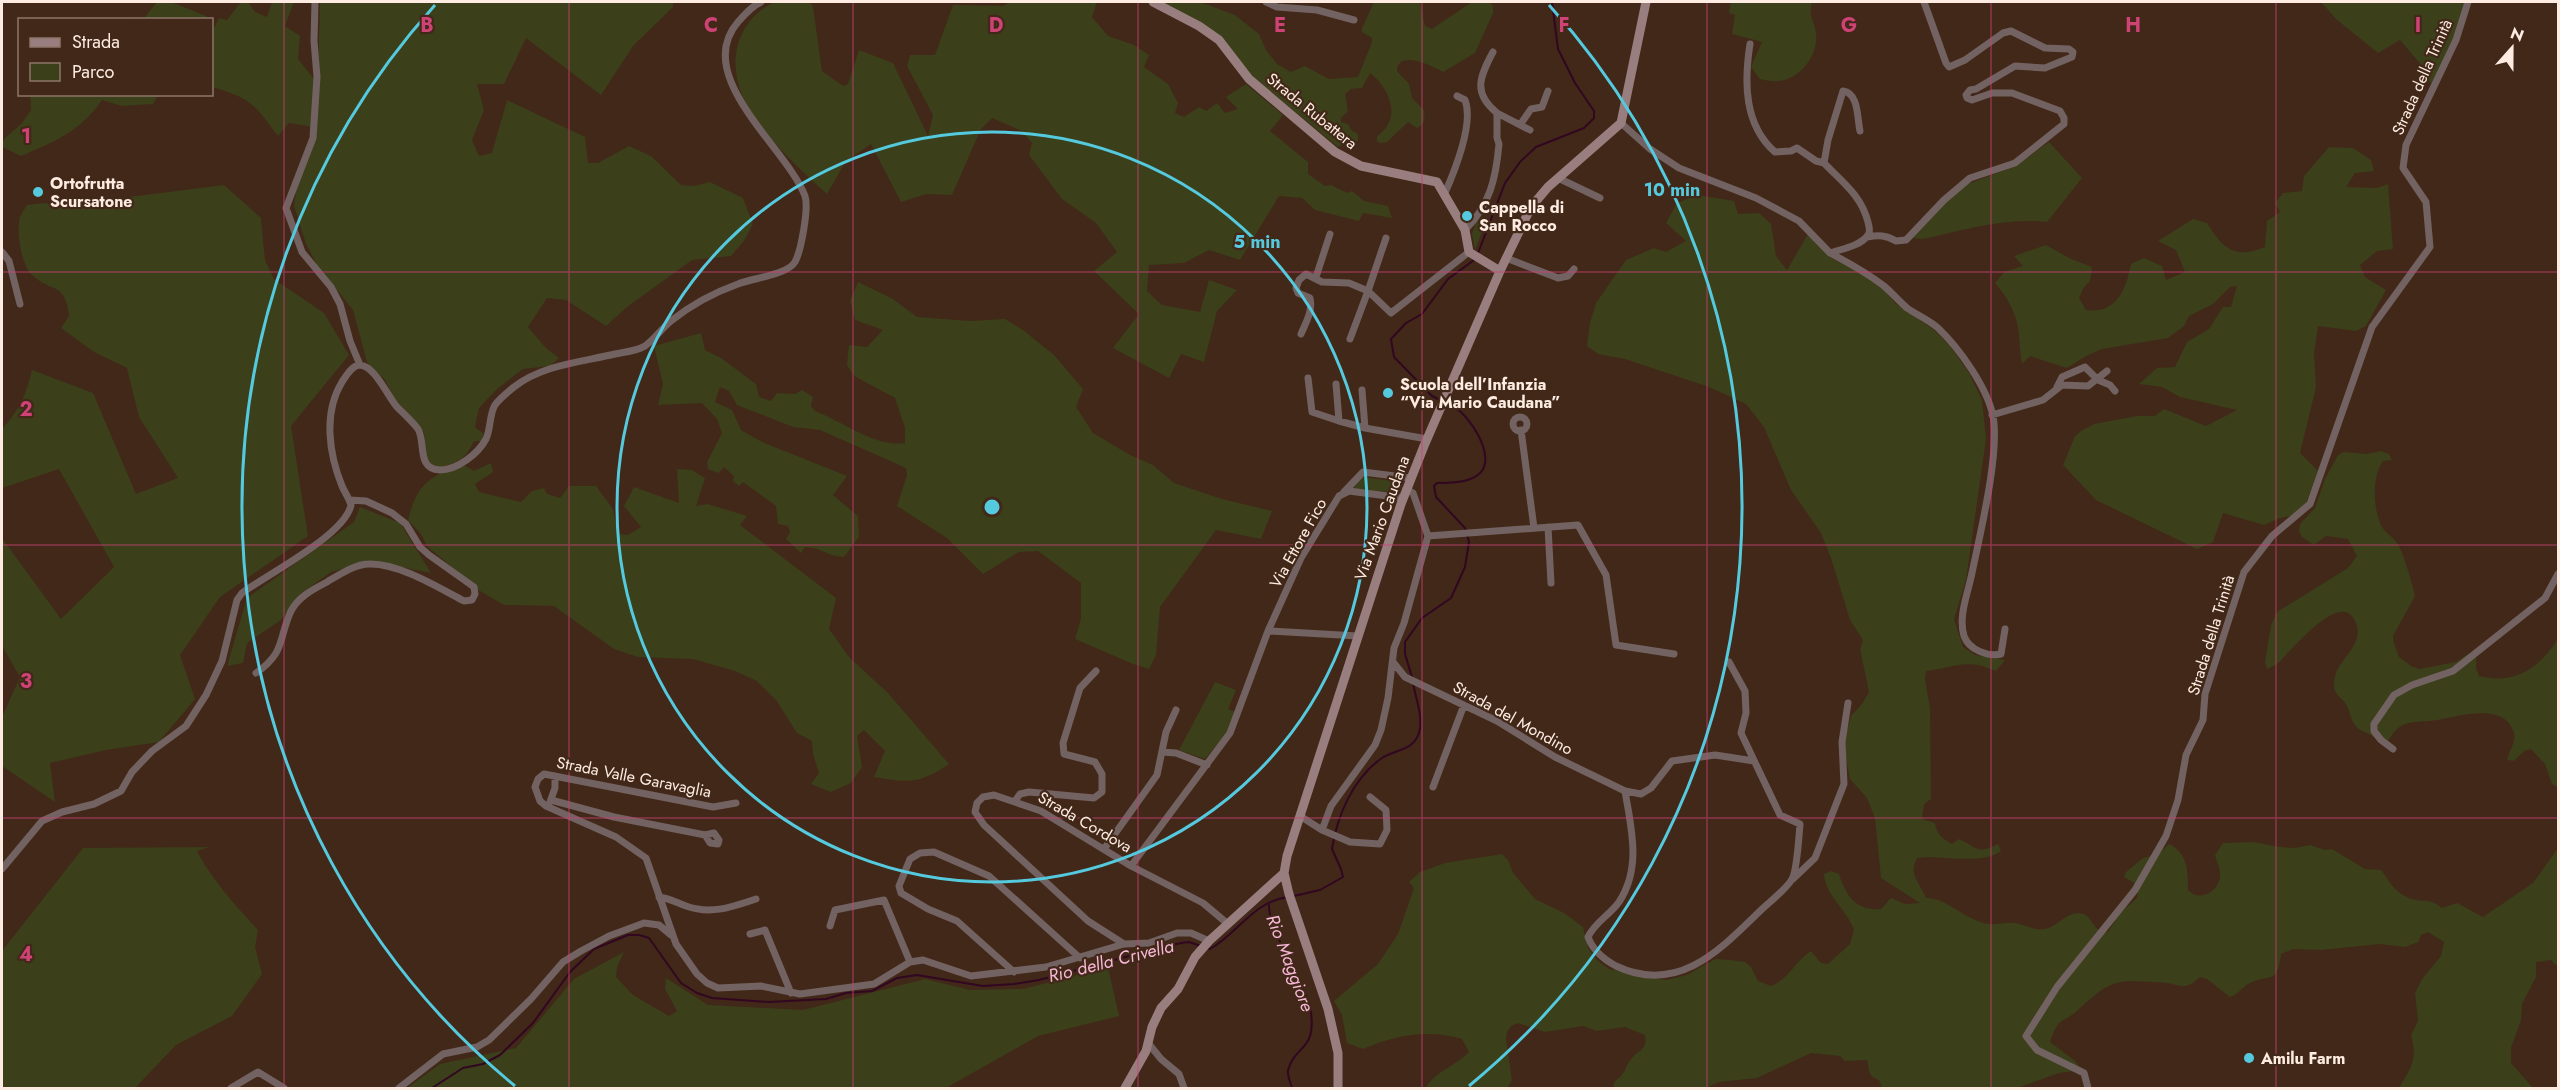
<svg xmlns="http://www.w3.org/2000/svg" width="2560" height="1090" font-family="Jost,sans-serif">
<rect width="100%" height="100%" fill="#422818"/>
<!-- green -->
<path fill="#3b3f1a" d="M157,2h14l35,14 2,3h-74l1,-2 9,1z
M241,2h7l7,10 12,5 5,-15h22l-9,24 15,10 -2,23 16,20 4,-5 2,-72h353v5l-40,39 -32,49 -75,-57 -22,46h-27l7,26 -12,30 7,16 13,-3 15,-53 78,37 3,26h10l31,-17 22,10 30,29 13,1 16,-4 33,16 10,26 -9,17 -13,15 -39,4 -65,47 -21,19 -40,-26 -19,-2 -19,29 18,21 13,10 -9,8 -27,3 -26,20 -18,19 -4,19 9,7 -3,7h-7c-8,18 -18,23 -36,27l-12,-9 -2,-27 -30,-34 -9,-18 -18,-18 -14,-52 -36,-45 -11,-21 -12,-38 4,-28 15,-51 -24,-4 -11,13c-25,-33 -26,-37 -66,-49v-59l1,2 6,-12 8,2z
M775,2h35l3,5 9,64 21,15 5,-2 11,-34 34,13 35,73 5,-21 -26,-49 3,-11h25l18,-50 51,1 5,-4h88l-5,15 16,19 26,9 15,10 -5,12 24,17 10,19 -3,10 9,4 15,-10 7,4 11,-8 8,10 13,-4 -12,-12 20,-13 37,31 -13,16 38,31v12l17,12 6,-1 16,8 5,-2 12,10 24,5 4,12 -29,-5 -4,8 -44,-11 -13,-12 -23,-2 -39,64 -31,-10 -25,13 -35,2 -2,26 15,14 38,7 9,-32 28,10 -20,21 -13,51 -23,-8 -12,24 -56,-30 26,-34 -45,-43 23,-19 -21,-29 -34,-24 -33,-44 3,-12 -10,-12 -30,-13 -11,11 -29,66 -26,-1 -25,8 -30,-58 -25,17 -19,33c-28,-25 -55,-51 -76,-82 -26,-39 -20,-90 24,-110z
M1159,2h41l35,13 24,19 7,16 11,14 14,8 14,-6 24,13 29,-2 14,-35v-4l-10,-6v-4l12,-26h46l5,24 7,3 40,-27h17l4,4v7l-18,40 -32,19c-11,-6 -45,-23 -46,-1l12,13 3,14 12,12c1,8 1,15 -7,18l-9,-6 -21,20 -7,1 -3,-2v-4c3,-4 8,-7 10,-11 12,-18 -3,-43 -17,-53l-8,15 -11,1 -6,5 3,17 -7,7v4l7,2 4,7 6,3v7l-11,1 -9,5 -88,-72 -25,-35z
M1731,2h81c-4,17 2,16 4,31 3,22 -16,46 -37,48 -6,1 -14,-1 -19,-2l-9,-12 11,-25 -30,-8 3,-19 -6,-2z
M2321,2h145l-3,24 -30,58 -6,-4 -4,-13 -23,-27 -22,13 -42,-34z
M30,95v-1l128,1 -5,9 -31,2 -20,-6c-21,31 -48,42 -81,56l-19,-9v-6l20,-18 9,-13z
M2049,142l33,36 -35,44c-42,-5 -83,8 -124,17l-11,-1 17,-23 39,-31 48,-18z
M2329,147l24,1 18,12 3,11 -19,2 -9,14 31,1 11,-4 5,65 -16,2 -17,14 5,12 21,13 -20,36 -10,5 -38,-5 -4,28 2,33 -16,66 18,18 -16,43 -22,4 -16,7 -41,-12 -10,29 -16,7 -101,-49 -33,-35 12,-29 6,-5 13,-7 43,-8h18l9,-7 42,17 31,-16 -57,-13 -18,-10 -23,-3 18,-16 18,-1 12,-25 22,-13 14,-22h8l6,-21 -7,1 -17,17 -24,12 -5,10 -16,12 -66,11 -16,7 -19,12 -37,-12 -8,8c-2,-10 -2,-18 -3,-29 -1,-19 -11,-37 -24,-52l9,-11 19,-6 -9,-10 32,-11 25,14 21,8 -2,14 -6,6 -5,11 7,12c31,4 40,-21 45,-46l13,-6 18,8 4,14 19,-8 -9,-22 -18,-9 35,-22 14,4c16,25 27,37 58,24l2,-26 13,-9 -5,-9 8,-10 19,-2 2,-15z
M224,185l37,33 4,42 9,19 50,34 25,42 -58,71 17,110 -88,61 -40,58 15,44 -36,43 -53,8 -56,13 5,39 -53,-36v-49l18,-40 -18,-31v-108l59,81 53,-52 -55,-98 -57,19v-59c16,-17 25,-36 30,-59l61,23 43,101 42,-16 -39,-61 -12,-49 -33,-16 -33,-24 8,-12c-4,-35 -18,-23 -37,-41 -11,-10 -16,-45 -12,-58 2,-4 5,-9 7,-12l16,-2 48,4 14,-7z
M1698,195l36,6 4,13 21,-1 12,11 5,32 11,14 21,-36 23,24 28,13 21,15 16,18 37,25 17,17 19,27 13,27 4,39 -20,141 -12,39 9,28 12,8 30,5 -9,11c-6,-2 -12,-5 -18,-6 -18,-3 -34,4 -52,6l-1,8 5,29 1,91 -7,5 -2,15 13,4c2,12 7,15 17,21l7,-5c18,8 18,16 39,5l3,7c-18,15 -62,3 -84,7 -9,17 3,25 9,40 23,0 40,24 64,26 8,1 16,-2 24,-1 11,1 19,8 31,6 13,-3 21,-16 34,-16 15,1 11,19 29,19l12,-19 17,-15 1,-7 -2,-7 -12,-7 2,-5 17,-14 15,-4 11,-10c19,9 19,28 19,46 12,13 33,1 32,-17 0,-6 -4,-12 -5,-18l8,-12 30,-1 27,5 15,1 15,-3 15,5 7,-1 33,20 16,1c9,11 12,21 26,27 13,7 21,-1 35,11l15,-5 26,14 50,-34 25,-35v119l-7,-7 -15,2v15l-14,27 -1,16 -10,28v15l22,25h-134c12,-21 19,-28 12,-53l7,-14 -3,-28 7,-14 19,-23 3,-14 -16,-10 -7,3 -3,7 -13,5 -25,-3 -59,6 -28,-1 -12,5c-4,31 -8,19 -31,29 -7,3 -11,11 -20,14l-23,-18 -7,-2c-14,13 -17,9 -33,6 -8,-1 -39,-3 -46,-1 -18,3 -29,16 -42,27 -17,16 -20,6 -29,33l24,18 5,6 -5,5 -15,2 -42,15h-135l-3,-8c-12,-4 -9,-9 -12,-20l-22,1 -5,-5 -29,-3 -54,25 -38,4 -13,6h-93l2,-7c12,-8 9,-14 17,-23 7,-8 16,-9 13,-23l-20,-8 -28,4 -14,-5 -38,6 -27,-9 -7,3 -4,6 -1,7 6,41 -4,7 -82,1c10,-18 29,-21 43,-36l-7,-13c-33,-10 -67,-4 -99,10l-16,-6 -5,-28 -8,-14 44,-37 20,-30 16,-46 -5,-6 11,-10 25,-9 57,-9 6,6 5,13 22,26 29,14 19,14 5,21 9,12 12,9 57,11 21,-5 28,-16 15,1 15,2 6,5 7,14 13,5c18,-7 25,-26 40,-35l10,12 7,1 22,-20 4,-14c-7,-20 -29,-35 -30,-56l7,-3 8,3c7,22 17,37 42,35l10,-11 14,6 15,-1 -39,-25 -6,-60 -8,-20 -17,-19 -7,-35 8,-28 11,-12 7,-12 -9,-43 3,-9 -13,-20 -19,-62 -10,-25 -30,-43 -27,-63 -18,-23 -37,-17 -84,-28 -27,-5 -11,-8 3,-23 6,-20 30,-43 28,-12 12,4 20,-11 -20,-18 11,-20z
M1478,217l9,2 -12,31 -3,-16z
M858,282l35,17 24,18 54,4 34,-2 18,11 31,25 29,34 -7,18 17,26 37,22 23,10 21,18 48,16 50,12 -11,28 -45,-9 -56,77 -4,48 -7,14 -16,-5 -58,-25 6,-20v-36l-43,-32 -19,1 -36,22 -36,-36 -50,-32 10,-31 -1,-7 -86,-38 -27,-3 -56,-22 -8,-14 -9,-4 -5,15 17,8 9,20 21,12 85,34 -14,19 25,21 1,21 -15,20c-18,-1 -20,-9 -39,-10l-4,6 -15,-14 4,-7 -2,-6 -10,-2 -2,-18 -33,-24 -4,4 -6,-5 1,-5 -10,-9 -5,6 -11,-4 -1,-7 15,-29 -5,-14 -15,-16 -44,2 5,-21 -9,-38 47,-13 4,17 16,8 35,26 3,13 12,4 6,-8 18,1 7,-4 11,7 -2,9 4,5c27,10 61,37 90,32v-15l-10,-30 -41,-22 -7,-11 2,-20 18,2 16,-17 -28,-10 -5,-19z
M2381,451l8,3 3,6 -9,1c-11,15 -10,47 -2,64 4,8 11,11 16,18 6,8 16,42 18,53l-22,40 1,7 5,14 12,9 8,3 37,-7 12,-8h8v14l3,8c34,9 62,-8 79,-38v149l-6,-3 -7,-20 -14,-15 -7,2 -10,10 -7,-1c2,-9 9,-17 7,-27 -9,-31 -54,-17 -76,-13 -12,2 -25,0 -37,6 -7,4 -10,11 -15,18 -7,-2 -10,-5 -15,-9 -3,-2 -6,-3 -9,-4 -9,-4 -11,-14 -14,-23 -3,-9 -14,-12 -14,-22 -2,-27 35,-39 20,-67 -15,-28 -64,33 -75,43 -4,4 -8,5 -12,7l-2,-7 6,-37 6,-13 71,-44 9,-12 -9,-17 -22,-3 -12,9 -12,-8 -3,-6 1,-7 15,-16 10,-29 13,-24 6,-3 23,2z
M491,463l2,9 -18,12 4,8 42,10 11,-11 12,-3 3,6 13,4 9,-12h27l17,23 5,25 10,1 13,-8 -17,-21 10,-19 45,16 -2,-34 15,1 13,8 -9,28 12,-2 39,12 -7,9 96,73 -7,31 20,28 39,36 61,71c-30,20 -39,19 -75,13l11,-26 -21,-21 -7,6 5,31 -11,16 -20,9 -20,-8 8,-11 -6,-19 -1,-13 -15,-8 -21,-33 -19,-19 -22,-10 -42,-12 -55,-2 -24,-8 -60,-43 -50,-1 -24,-14 -53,-45 -6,-12 -13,-14c9,-36 22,-45 56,-55l10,6z
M1362,477l40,5 -4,11 -46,-4z
M360,507l40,16 31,50 -61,-12 -39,11 -32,23 -18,25 -34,23 -4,20 -16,3 20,-68 107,-76z
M1215,682l21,8 -8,19 7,3 -7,20 -23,27 -26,-9z
M209,847l-12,4c15,29 39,55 61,79l-3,17 7,27 -30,42 -56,29 -41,43h-133v-137l81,-103z
M624,952l-7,15 -1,10 17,18 36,21 8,-5 -12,-22 1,-11 42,27 95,5 122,-31 45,11 53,-1 85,-22 11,49 -81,20 -92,52h-539l33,-24 76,-16 58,-69z"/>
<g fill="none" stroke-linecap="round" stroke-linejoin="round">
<!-- stream -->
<path stroke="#310721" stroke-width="2" d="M1478,253l27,-70 15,-21 16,-15 48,-19 10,-10v-7l-19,-28 -17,-34 -6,-47
M1440,400l-8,-4 -38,-39 -3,-18 15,-16 16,-9 26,-35 26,-19
M1412,677l-7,-23v-12l17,-24 29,-20 14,-31 4,-25 -4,-14 -29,-31 -2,-11 3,-3c10,0 24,0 33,-4 32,-11 6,-53 -9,-67 -4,-4 -11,-6 -16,-9
M1294,896l26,-6 23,-13 -2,-8 -9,-20c5,-33 21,-71 50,-91 14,-9 31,-7 37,-25 5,-15 -4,-36 -6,-51
M1269,905c-1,28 36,74 42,108 5,38 -16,32 -23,57 -1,5 3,14 4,18
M1207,948l3,1c27,-15 44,-48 78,-52
M432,1088l31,-20 20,-4 17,-9 33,-32 37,-51 24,-23 34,-14h11l10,3 32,45 16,10 15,5 57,4 57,-3 20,-6 26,-2 25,-13 20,-3 66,11 31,-2 25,-4 90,-24 25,-2 6,-6 21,-5 8,-1 12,4"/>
<!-- street -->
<path stroke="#736262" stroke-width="7" d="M315,2l-1,39 3,36 -4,61 -27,70 16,44 29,35 9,17 10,37 10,24
M1266,2l11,5 40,3 37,10
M1750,44c-6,38 -6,81 25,108l16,-1 6,-3 19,13 8,2
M1497,113l33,17
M1621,123l29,26 29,19 77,30 43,23 31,32c11,-4 31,-7 38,-18 3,-4 1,-8 0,-13 -7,-27 -26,-40 -44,-59l4,-23 15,-49c16,2 14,27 17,40
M1520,125l11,-16 11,-2 6,-16
M1558,178l42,20
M1445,193c10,-23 29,-70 20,-93l-8,-4
M1465,230c25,-25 31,-52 34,-86l-2,-6v-25c-24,-20 -18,-35 -4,-61
M1867,237c12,-2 19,-2 29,4l10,-1 38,-40 26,-22 45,-15 49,-39v-6l-4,-7 -48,-18h-20l-20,7 -5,-2 -1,-3 4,-5 6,-1 39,-23 30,2 27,-11 1,-5 -4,-3 -24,-1 -34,-17 -8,2 -38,27 -16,7 -3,-4 -22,-61
M1386,238l-18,53 23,22 78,-61
M2,252l7,9 11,43
M1830,253c19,10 37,20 54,33 8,7 15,15 23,22 10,7 22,12 31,20 21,20 49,59 55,88 7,37 -13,118 -21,157 -4,20 -14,43 -8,63 5,14 24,21 37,18l4,-25
M1506,258l52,20 10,-2 6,-7
M1316,277l14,-43
M1301,334c5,-12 12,-23 9,-36l-12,-5 -2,-5 3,-8 7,-6 16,8 27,1 19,8 -18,48
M1308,378l4,34 27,9
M1336,384l3,37 26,7
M2057,387l5,-10 23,-10 13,13 12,5 5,6
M1362,390l3,38 62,11
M1992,415l51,-15 19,-15 26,1 19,-15
M1513 424a7 7 0 1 1 14 0a7 7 0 1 1-14 0Z
M1521,430l13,98
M1344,492l19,-20 48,6
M1548,527l3,56
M1428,536l150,-11 28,50 10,70 58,9
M1268,631l33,-73 38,-62 10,-5 54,7
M1393,662l12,15 92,44 58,36 70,34c6,37 17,76 -6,111 -9,13 -24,20 -31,35 5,14 15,22 28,29 61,29 103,-15 143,-54 9,-9 28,-23 33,-33 5,-8 7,-43 8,-55l-20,-9 -39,-82 5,-20 -1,-22 -16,-29
M256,673c30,-21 22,-34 35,-62 8,-15 23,-22 36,-29 12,-7 28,-18 42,-18 30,-1 70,24 95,37l8,-1 3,-6 -1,-7 -45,-32 -9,-8 -14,-23 -14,-11 -26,-12 -16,-1
M2393,749l-12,-9 -7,-9v-7l20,-29 18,-10 41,-14 92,-73 13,-24
M1162,752l14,1 31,12
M1433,787l31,-82
M1625,791l16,3 10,-6 21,-27 43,-6 39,6
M551,800l63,17 76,15 15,3 9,-2 5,7 -1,4 -8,-1 -5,-8
M1015,801l5,-7 9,-2 65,6 8,-6v-18l-7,-12 -31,-8 -1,-11 17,-55 16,-17
M550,802l5,-14v-12
M736,803l-23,4 -169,-33 -6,5 -3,8 5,14 6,5 70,31 30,21 30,86 21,30 10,9 11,5 43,-2 39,8 74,-10 36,-22 13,-2 48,16 75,-9 78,-23 25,-1 28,-10h14l18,8
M1300,816l22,14 9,-24 44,-61 6,-15 7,-32 6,-50 10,-25 24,-87 -15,-43 -7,-4
M1322,830l28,12 30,2 7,-14 -1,-20 -16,-13
M1104,849l53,-74 9,-43 10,-22
M1131,866l99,-133 38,-102 90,5
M2,869l40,-48 20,-9 32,-8 27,-13 11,-19 20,-21 34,-25 20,-31 16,-34 15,-61 5,-7c26,-19 103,-58 109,-88 -2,-7 -6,-12 -9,-19 -13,-32 -19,-73 0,-104 4,-6 10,-17 18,-17 15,1 28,32 37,42 7,7 15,14 21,22 8,13 -2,40 22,41 17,0 38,-16 46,-31 5,-10 3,-24 9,-34 5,-7 12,-12 19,-18 28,-22 67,-25 101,-33 10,-2 22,-3 30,-8 10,-7 17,-18 26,-25 21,-17 42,-28 67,-37 15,-6 49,-9 57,-22 6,-11 14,-54 10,-66 -18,-48 -114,-120 -67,-174 7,-8 14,-16 23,-20
M1793,879l22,-21 29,-74 -2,-42 6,-39
M659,897c10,1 18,6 27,9 25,9 46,1 70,-7
M830,926l5,-16 49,-10 26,62
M750,934l15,-4 26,63
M1124,944l-36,-23 -104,-96 -9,-13 2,-9 6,-6 11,-2 47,16 90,55 72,37 25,21
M1014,972l-57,-51 -29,-12 -27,-16 -2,-7 11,-27 10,-6 14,-1 55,24 91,82
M1149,1044l12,15 18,15 5,14
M231,1088l27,-16 26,16
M399,1088l44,-34 34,-7 12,-7 42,-41 32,-37 18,-11 28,-15 35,-13 15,2 12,10
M2088,1088l-4,-15 -47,-23 -11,-14 31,-49 78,-97 31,-54 12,-36 8,-45 17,-35 2,-26 39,-122 28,-36 38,-32 62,-177 58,-80 -4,-45 -23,-34 3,-23 50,-105 12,-38"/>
<!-- secondary -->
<path stroke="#987e7e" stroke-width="9" d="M1153,2l46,24 20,14 30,39 86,73 26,14 76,16 28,48 4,22 31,19
M1125,1088l21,-37 6,-24 9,-19 17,-19 17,-32 14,-16 75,-68
M1338,1088v-35l-10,-44 -39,-115 -5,-21 3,-17 114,-352 23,-58 76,-175 31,-64 17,-20 73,-64 25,-121"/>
</g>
<!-- grid -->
<path fill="none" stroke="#ce4276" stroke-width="1.5" stroke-opacity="0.55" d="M284,2v1086M569,2v1086M853,2v1086M1138,2v1086M1422,2v1086M1707,2v1086M1991,2v1086M2276,2v1086M2,272h2556M2,545h2556M2,818h2556"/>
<!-- distance rings -->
<g fill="none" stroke="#55cadf" stroke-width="3">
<circle cx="992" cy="507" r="375"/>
<path d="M515 1086A750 750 0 0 1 435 5M1549 5A750 750 0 0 1 1469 1086"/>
</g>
<!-- markers -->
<g fill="#55cadf" stroke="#422818" stroke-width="2">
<circle cx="38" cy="192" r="6"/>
<circle cx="1467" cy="216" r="6"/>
<circle cx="1388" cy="393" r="6"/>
<circle cx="2249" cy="1058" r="6"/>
</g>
<g text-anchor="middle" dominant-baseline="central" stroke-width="4.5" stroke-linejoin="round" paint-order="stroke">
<!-- street labels -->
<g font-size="16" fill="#feece2" stroke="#422818">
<text transform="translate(2422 77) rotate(-66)">Strada della Trinità</text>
<text transform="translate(1312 111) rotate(39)">Strada Rubattera</text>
<text transform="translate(1382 518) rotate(-70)">Via Mario Caudana</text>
<text transform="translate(1298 543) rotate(-61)">Via Ettore Fico</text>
<text transform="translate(2211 635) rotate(-73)">Strada della Trinità</text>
<text transform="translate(1513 718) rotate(29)">Strada del Mondino</text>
<text transform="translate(634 777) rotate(11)">Strada Valle Garavaglia</text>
<text transform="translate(1085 822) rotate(30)">Strada Cordova</text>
</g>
<!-- poi labels -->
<g font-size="16" font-weight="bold" fill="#feece2" stroke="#422818" text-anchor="start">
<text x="50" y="183">Ortofrutta<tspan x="50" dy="18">Scursatone</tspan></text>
<text x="1479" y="207">Cappella di<tspan x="1479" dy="18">San Rocco</tspan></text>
<text x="1400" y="384">Scuola dell’Infanzia<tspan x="1400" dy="18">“Via Mario Caudana”</tspan></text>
<text x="2261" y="1058">Amilu Farm</text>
</g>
<!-- water labels -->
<g font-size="18" font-style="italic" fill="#f7b8d8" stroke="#422818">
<text transform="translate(1111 961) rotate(-14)">Rio della Crivella</text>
<text transform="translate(1290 963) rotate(69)">Rio Maggiore</text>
</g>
</g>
<g font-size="20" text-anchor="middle" font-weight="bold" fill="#ce4276" stroke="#422818" stroke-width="4.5" stroke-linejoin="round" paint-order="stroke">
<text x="427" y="32">B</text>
<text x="711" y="32">C</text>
<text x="996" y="32">D</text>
<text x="1280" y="32">E</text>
<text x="1564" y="32">F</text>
<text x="1849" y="32">G</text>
<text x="2133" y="32">H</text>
<text x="2418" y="32">I</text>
<text x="26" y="143">1</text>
<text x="26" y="416">2</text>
<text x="26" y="688">3</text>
<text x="26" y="961">4</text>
</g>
<circle cx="992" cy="507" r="9" fill="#55cadf" stroke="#422818" stroke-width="3"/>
<g font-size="18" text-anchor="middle" font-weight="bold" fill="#55cadf" stroke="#422818" stroke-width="4.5" stroke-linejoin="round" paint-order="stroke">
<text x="1672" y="196">10 min</text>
<text x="1257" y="248">5 min</text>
</g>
<!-- border -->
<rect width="2560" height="1090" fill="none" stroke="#feece2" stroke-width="6"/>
<!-- legend -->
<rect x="18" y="18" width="195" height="78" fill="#422818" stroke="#8d7669" stroke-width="1.5"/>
<rect x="30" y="38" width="30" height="9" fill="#987e7e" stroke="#8d7669" stroke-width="1.5"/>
<text x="72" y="48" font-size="18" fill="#feece2">Strada</text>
<rect x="30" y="63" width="30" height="18" fill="#3b3f1a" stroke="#8d7669" stroke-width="1.5"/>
<text x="72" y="78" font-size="18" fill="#feece2">Parco</text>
<!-- north arrow -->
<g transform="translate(2512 48) rotate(21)" stroke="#422818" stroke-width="4.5" paint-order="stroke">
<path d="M0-4.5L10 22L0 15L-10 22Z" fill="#feece2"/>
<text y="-9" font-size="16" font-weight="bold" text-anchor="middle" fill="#feece2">N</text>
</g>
</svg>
